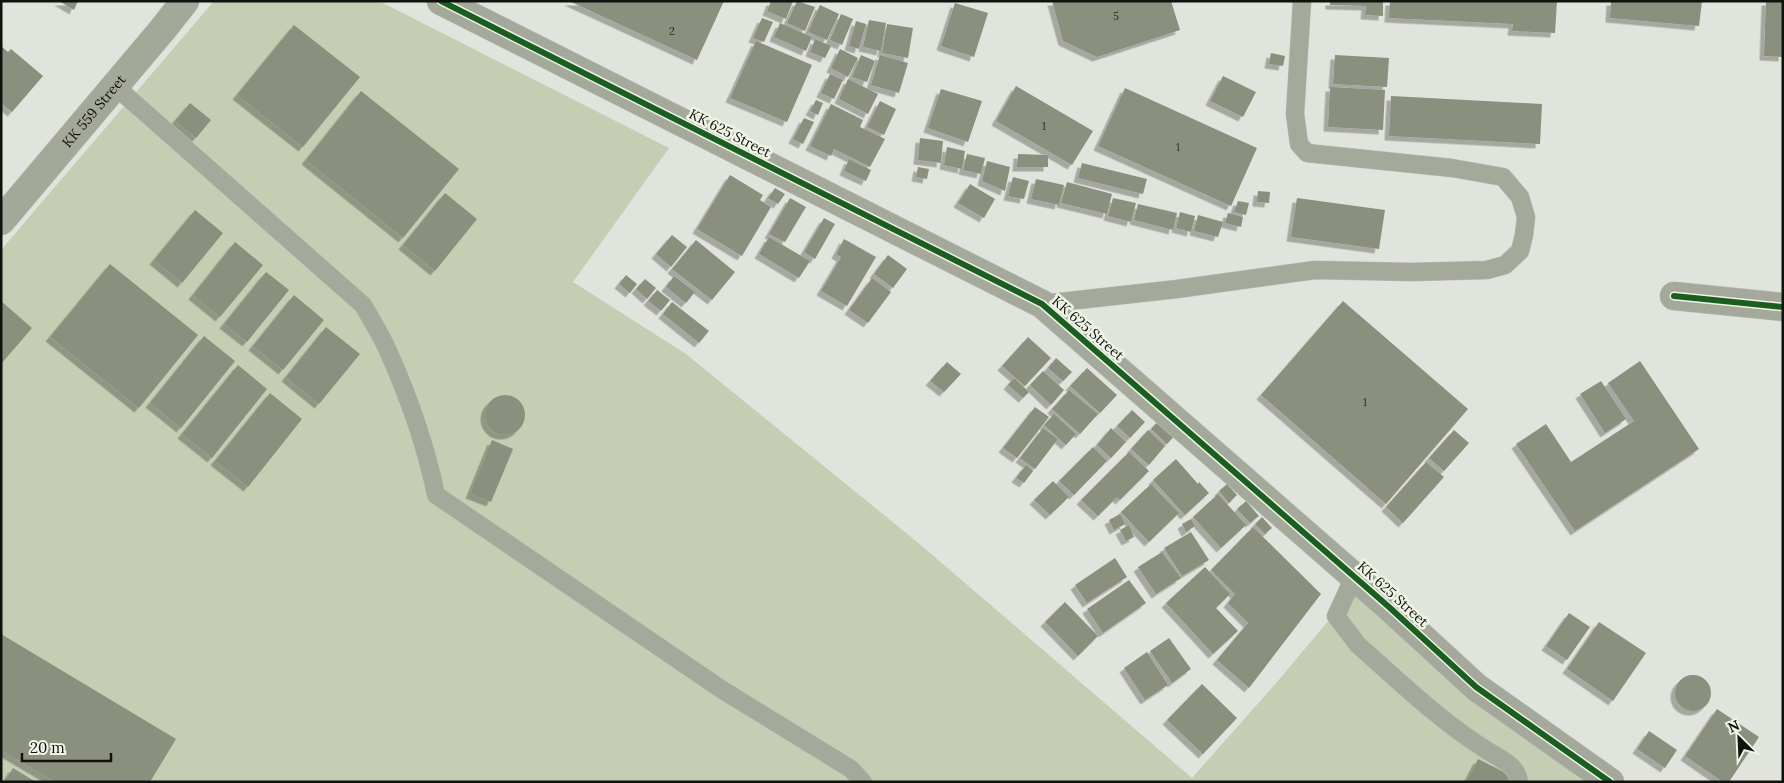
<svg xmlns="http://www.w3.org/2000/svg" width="1784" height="783" font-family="Lora,serif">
<defs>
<filter id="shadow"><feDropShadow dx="-4.5" dy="4.5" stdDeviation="0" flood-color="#0004"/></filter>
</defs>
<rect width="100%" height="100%" fill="#e1e4dc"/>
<!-- green -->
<path fill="#c5cdb3" d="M214,1h165l290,147 -96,134 113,72 230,187 276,237 85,-96 78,-93 133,118 96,75h-1583v-532z"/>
<!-- building -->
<path fill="#8b8f7e" filter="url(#shadow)" d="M59,1h19l-4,9z
M569,1h155l-27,59z
M771,1h22l-7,18 -19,-8z
M797,1l18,6 -10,24 -18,-8z
M1052,1h119l9,29 -83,27 -34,-16z
M1330,1h53v15l-18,-1 1,-9 -36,-1z
M1390,1h167l-2,32 -43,-2 1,-7 -124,-6z
M1611,1h91l-3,25 -89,-8z
M1766,1h17v56l-19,-1z
M955,3l33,10 -14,44 -33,-11z
M820,5l19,9 -12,26 -19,-8z
M841,14l12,5 -11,26 -12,-5z
M762,18l11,4 -9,20 -11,-4z
M869,20l17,3 -5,28 -18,-4z
M856,21l10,3 -7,25 -10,-3z
M780,23l32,14 -6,14 -32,-14z
M887,24l26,4 -5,30 -26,-5z
M294,25l66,52 -57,70 -66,-52z
M815,39l16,7 -6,12 -15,-6z
M756,41l56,24 -25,57 -57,-24z
M1,46l7,6 3,-3 32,27 -31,36 -11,-9z
M840,49l18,9 -10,19 -17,-9z
M1271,53l14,3 -2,10 -14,-2z
M861,55l14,6 -8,21 -15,-5z
M880,55l28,8 -9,30 -28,-8z
M1335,55l54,3 -2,29 -54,-3z
M830,74l13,6 -9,19 -13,-6z
M1223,76l33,16 -13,25 -33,-16z
M848,79l30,15 -10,20 -29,-15z
M1016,86l77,45 -21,34 -76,-44z
M1330,87l55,3 -2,40 -55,-3z
M1125,88l132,60 -26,58 -133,-60z
M941,89l41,12 -14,41 -40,-14z
M361,91l98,78 -56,69 -97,-78z
M1391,96l151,8 -2,40 -151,-8z
M816,100l7,3 -5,12 -8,-4z
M880,101l16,8 -12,26 -17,-8z
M190,103l21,17 -15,18 -21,-17z
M831,104l32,16 -3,7 25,12 -15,28 -36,-18 -3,7 -21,-10z
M804,118l10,4 -11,22 -10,-5z
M920,138l23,3 -2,22 -23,-3z
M947,147l18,4 -3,18 -18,-4z
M967,154l18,4 -4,16 -18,-4z
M1018,154l30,1v12h-31z
M849,159l22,11 -5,11 -22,-10z
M987,161l23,6 -5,24 -23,-10z
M1082,163l65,16 -4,15 -65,-16z
M918,167l11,2 -2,10 -11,-2z
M730,175l33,20 -3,5 11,7 -29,49 -45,-27z
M1013,177l16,4 -5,18 -16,-3z
M1036,179l28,6 -5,20 -28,-6z
M1067,182l45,12 -5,20 -46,-11z
M970,184l25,15 -11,19 -26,-15z
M775,188l10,6 -7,10 -10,-6z
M1258,191l12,1 -1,11 -12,-1z
M445,193l32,26 -42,52 -32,-26z
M790,198l16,9 -21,35 -16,-8z
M1113,198l23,5 -5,19 -23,-6z
M1297,198l88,12 -6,39 -88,-12z
M1238,201l11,2 -3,12 -12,-3z
M1138,204l39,9 -4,17 -39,-10z
M195,210l28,23 -41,50 -28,-23z
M1180,212l15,4 -4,16 -15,-4z
M1228,213l15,4 -2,10 -16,-4z
M1198,215l25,7 -5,15 -24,-6z
M824,218l11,6 -20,35 -11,-7z
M672,235l15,12 -16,20 -15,-13z
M769,237l41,24 -11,17 -40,-24z
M844,239l32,18 -29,49 -26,-15 20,-34 -5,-3z
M696,240l39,32 -23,28 -40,-31z
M235,242l28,23 -43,52 -27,-22z
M888,255l19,14 -14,19 -19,-14z
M110,264l88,71 -59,73 -89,-71z
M266,272l23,18 -42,52 -23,-18z
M626,275l11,9 -7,9 -11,-9z
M674,276l21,16 -9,11 -20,-16z
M872,278l19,14 -23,31 -19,-13z
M645,279l11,9 -9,11 -11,-10z
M657,290l13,10 -9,11 -13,-10z
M294,295l30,25 -41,50 -30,-24z
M1,301l31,27 -31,36z
M1343,301l125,108 -82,95 -125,-109z
M672,302l37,29 -10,12 -36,-29z
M326,327l34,27 -41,50 -33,-27z
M204,336l31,25 -54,67 -31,-25z
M1028,337l23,21 -26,28 -23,-20z
M1056,358l16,14 -9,9 -15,-13z
M1640,361l59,88 -124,82 -59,-87 30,-20 25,38 63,-41 -26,-38z
M947,362l14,12 -17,18 -14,-11z
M238,365l29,24 -55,69 -30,-24z
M1087,368l30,27 -17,18 -30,-27z
M1043,371l21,19 -13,15 -21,-20z
M1014,378l15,14 -6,6 -15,-13z
M1601,381l25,38 -21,14 -25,-39z
M1069,390l29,24 -18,20 -28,-25z
M270,393l32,26 -54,68 -33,-26z
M485 415a20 20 0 1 1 40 0a20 20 0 1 1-40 0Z
M1035,407l14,10 -32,41 -14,-10z
M1132,410l13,12 -15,16 -13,-12z
M1054,414l22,20 -10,11 -22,-20z
M1162,417l16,15 -11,12 -16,-15z
M1043,428l15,11 -23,30 -15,-11z
M1111,428l15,14 -15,16 -14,-13z
M1148,430l17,16 -16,19 -18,-16z
M1454,430l15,13 -25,28 -15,-13z
M492,440l21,9 -22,53 -21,-8z
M1093,447l14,14 -33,34 -15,-14z
M1129,452l20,19 -29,29 -3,-3 -19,19 -17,-16z
M1176,459l22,25 1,-2 10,11 -24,22 -32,-35z
M1426,462l18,15 -41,46 -17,-16z
M1026,465l7,6 -9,12 -8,-5z
M1053,481l16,16 -19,18 -16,-15z
M1151,484l28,29 -30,29 -28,-30z
M1227,484l10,11 -8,8 -10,-12z
M1218,494l28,31 -25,23 -28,-31z
M1246,501l13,15 -9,7 -13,-14z
M1120,514l5,10 -11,6 -5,-10z
M1262,517l10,11 -7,6 -10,-10z
M1191,519l4,7 -9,6 -4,-8z
M1129,525l5,12 -8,4 -6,-11z
M1253,527l68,67 -72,94 -32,-28 31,-37 -20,-20 7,-9 -24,-24z
M1191,532l18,28 -27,16 -18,-28z
M1162,552l19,26 -25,16 -18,-27z
M1115,558l12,19 -40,26 -12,-18z
M1205,567l25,27 -14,14 22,23 -25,23 -47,-51z
M1129,580l17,23 -43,30 -16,-24z
M1065,602l33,34 -20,20 -33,-34z
M1569,613l21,14 -23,33 -21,-14z
M1599,622l47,31 -33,48 -46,-32z
M1,634l175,105 -26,43h-95l-54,-32z
M1169,638l22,31 -19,14 -22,-32z
M1147,652l21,33 -23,15 -21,-32z
M1675 693a18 18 0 1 1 36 0a18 18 0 1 1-36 0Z
M1202,684l35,34 -34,36 -36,-34z
M1717,709l42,28 -30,45h-6l-38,-26z
M1649,731l28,19 -12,18 -28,-19z
M1478,759l34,17 -3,6h-43z
M13,768l23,14h-32z"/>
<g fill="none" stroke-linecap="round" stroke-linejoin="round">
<!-- service casing -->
<g stroke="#c0c2bc" stroke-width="19">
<path id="service" d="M115,86l248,219c9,16 19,31 26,48 20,45 37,93 47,142l285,194 130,80 12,13
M1042,304l135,-15 138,-19 97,2 75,-2 18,-5 15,-14 4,-16 2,-18 -6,-20 -17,-20 -51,-9 -145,-15 -8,-9 -4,-30 7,-113
M1354,577l-18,39 22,29c42,37 83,77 130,106 13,8 30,15 31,31"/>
</g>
<!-- minor casing -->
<g stroke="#c0c2bc" stroke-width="29">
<path id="minor" d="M441,1l601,303 347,303 87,80 134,95
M1674,296l109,11"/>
</g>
<!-- secondary casing -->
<g stroke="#c0c2bc" stroke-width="29">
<g id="secondary">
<path id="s1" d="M1,221l162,-192 22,-28"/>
</g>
</g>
<!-- service -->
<use href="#service" stroke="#a5a99b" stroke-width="18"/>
<!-- minor -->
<use href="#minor" stroke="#a5a99b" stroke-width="28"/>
<!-- secondary -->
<use href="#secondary" stroke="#a4a898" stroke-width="28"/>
<!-- cycleway casing -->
<g stroke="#eff4e6" stroke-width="9">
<path id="cycleway" d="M441,1l601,303 347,303 87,80 134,95
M1674,296l109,11"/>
</g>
<!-- cycleway -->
<use href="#cycleway" stroke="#1b5e20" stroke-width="6"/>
</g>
<g text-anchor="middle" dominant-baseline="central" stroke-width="5" stroke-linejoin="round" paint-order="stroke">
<!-- number labels -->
<g font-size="11" fill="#2f3129">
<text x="1116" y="16">5</text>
<text x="672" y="31">2</text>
<text x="1044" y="126">1</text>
<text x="1178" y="147">1</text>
<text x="1365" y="402">1</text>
</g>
<!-- street labels -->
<g font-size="14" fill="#10120d" stroke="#eff4e6">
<text stroke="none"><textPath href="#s1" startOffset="144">KK 559 Street</textPath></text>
<text transform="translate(730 133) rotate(27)">KK 625 Street</text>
<text transform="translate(1088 328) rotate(41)">KK 625 Street</text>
<text transform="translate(1393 594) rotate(42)">KK 625 Street</text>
</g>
</g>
<!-- border -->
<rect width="1784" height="783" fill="none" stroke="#10120d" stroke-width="5"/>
<!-- north arrow -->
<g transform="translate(1739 738) rotate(336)" stroke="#eff4e6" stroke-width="4" paint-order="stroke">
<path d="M0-4L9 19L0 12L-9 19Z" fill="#10120d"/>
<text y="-8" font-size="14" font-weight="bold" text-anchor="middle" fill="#10120d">N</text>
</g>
<!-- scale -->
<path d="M22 753v8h89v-8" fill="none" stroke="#10120d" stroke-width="2.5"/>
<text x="30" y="753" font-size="15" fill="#10120d" stroke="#eff4e6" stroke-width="4" paint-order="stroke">20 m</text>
</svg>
